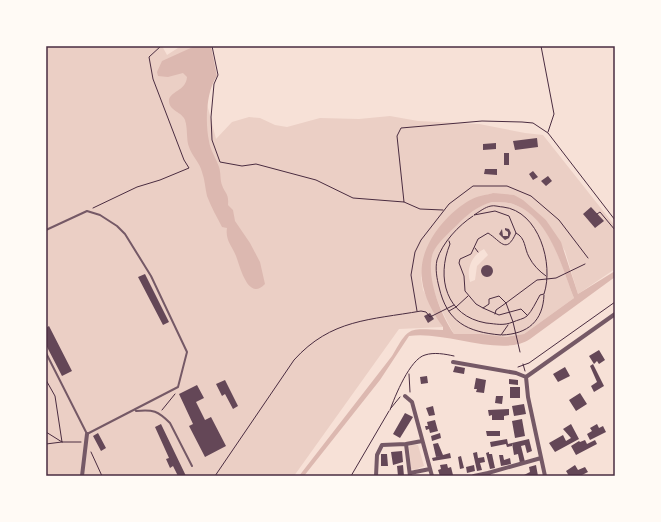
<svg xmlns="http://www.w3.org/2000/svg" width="661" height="522" font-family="Montserrat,sans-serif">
<rect width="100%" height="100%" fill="#f7e1d7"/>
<!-- green -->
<path fill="#ebcfc5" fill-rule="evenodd" d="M46,46h116l5,9 14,-9h11l24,93 16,-17 17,-5 11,1 15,7 12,2 33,-9 39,1 31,-3 28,5 61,3 46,9 18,2 72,91v43l-37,25 -13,-43 -19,-31 -53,-27 -23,7 -48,64 -1,14 2,12 20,37 -44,2 -105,147h-248z
M492,202c6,0 15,0 21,2 38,13 48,62 61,94l-50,36 -21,3 -49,-3c-12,-23 -31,-55 -21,-81 3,-10 14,-19 21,-26 12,-11 22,-21 38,-25zM484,249l4,6 -11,11 -2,14 -5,2c-4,-13 2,-27 14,-33z
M412,444l6,1 6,21 -9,4 -4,-1 -2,-22z"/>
<!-- water -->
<path fill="#dcb8b0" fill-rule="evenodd" d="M195,46h16l6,30c-11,15 -12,47 -8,65 1,9 7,17 10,26 2,6 1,13 3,18 3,9 7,8 6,20l5,5 2,11 15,22 10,19 5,22c-17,18 -25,-18 -29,-28 -4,-10 -11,-16 -9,-28l-5,-1c-5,-10 -11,-20 -15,-31 -2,-8 -2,-16 -5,-24 -2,-9 -10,-16 -13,-25 -3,-8 -1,-18 -4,-27 -3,-8 -15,-9 -16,-18 -1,-11 17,-10 18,-25l-4,-4 -15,4 -10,-1 -1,-4 5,-11z
M493,193l21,2 9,5 23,20 15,22 17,52 37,-23v6l-85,62c-28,19 -86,-9 -121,-3l-29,44 -76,96h-5l93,-120c18,-31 16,-27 51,-26v-3c-10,-14 -19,-30 -21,-47 -5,-31 22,-65 48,-80 7,-4 16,-5 23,-7zM492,202c6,0 15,0 21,2 37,13 48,62 61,94l-50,36 -19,3 -24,-3h-27c-13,-19 -29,-58 -21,-81 4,-10 16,-20 24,-28 10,-10 20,-19 35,-23z"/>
<!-- building -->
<path fill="#644757" d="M537,138l1,9 -23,3 -2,-9z
M496,143v6l-13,1v-6z
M504,153h5v12h-5z
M485,169h12v6l-13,-1z
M533,171l5,6 -5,3 -4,-6z
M548,176l4,5 -6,5 -5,-5z
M591,207l13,14 -9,7 -12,-14z
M505,228l4,1 2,4 -2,5 -4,2 -6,-6 3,-5 1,7h5v-4l-3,-2z
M481 271a6 6 0 1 1 12 0a6 6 0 1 1-12 0Z
M145,274l24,48 -6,3 -25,-48z
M430,313l4,6 -6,4 -4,-7z
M49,326l23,45 -10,5 -16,-31v-17z
M599,350l6,10 -6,4 -2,-3 -3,3 -5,-8z
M593,364l11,22 -10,6 -3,-6 6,-4 -7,-16z
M455,366l10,2 -1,6 -11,-2z
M565,367l5,9 -12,6 -5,-8z
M427,376l1,7 -7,1 -1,-7z
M476,378l10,2 -2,13 -8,-1 1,-3h-3z
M509,379l9,1v5l-9,-1z
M225,380l13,26 -5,3 -8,-15 -3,2 -6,-12z
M197,385l7,13 -8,4 9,18 6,-3 15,29 -21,11 -16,-31 4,-2 -14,-30z
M510,387h10v11h-10z
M580,393l7,11 -11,7 -7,-11z
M496,396h7l-1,8 -7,-1z
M524,404l2,10 -12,2 -2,-10z
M433,406l2,9 -6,1 -3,-8z
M509,409v6l-5,1v4h-12v-5l-3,1 -1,-6z
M405,413l8,4 -13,21 -7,-4z
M522,419l3,17 -10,2 -3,-17z
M435,420l3,11 -8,2 -1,-4 -3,1 -1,-4h3l-1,-4z
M161,424l25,52h-8l-5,-10 -3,2 -4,-9 3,-1 -14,-31z
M571,424l8,15 -24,13 -6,-9 14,-8 3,6 5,-3 -8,-9z
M597,424l2,4 4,-2 3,6 -16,8 -3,-6 5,-3 -2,-3z
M486,431h14v5h-13z
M98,433l8,15 -5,3 -8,-15z
M440,433l1,5 -9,3 -1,-5z
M507,439l1,5 4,-1v3l-5,1 -1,-3 -15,3 -1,-5z
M529,439l3,12 -5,2 -2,-8 -4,1 4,16 -5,1 -2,-9 -4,1 -2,-12z
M585,440l2,4 8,-4 2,4 -21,11 -5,-9 8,-5 1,1z
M438,443l5,12 7,-2 1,5 -18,3 -1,-3 9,-2 -5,1 -3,-13z
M402,451l1,11 -10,3 -2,-13z
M477,452l1,6 6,-1 1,5 -5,1 2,7 -5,1 -4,-18z
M489,452v2h3l3,14 -5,1 -4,-16z
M381,454h6l1,12h-7z
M499,455h4l1,5 6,-2 1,6 -10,2z
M461,456l3,12 -4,1 -2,-12z
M447,464l1,4 3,-1 2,8 -13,1 -2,-6 3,-1 -1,-4z
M403,465l1,11h-6l-1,-10z
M474,465l1,6 -8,2 -1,-6z
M536,465l2,11h-16l8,-4 -1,-5z
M575,465l3,5 7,-3 3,5 -8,4h-11l-3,-5z"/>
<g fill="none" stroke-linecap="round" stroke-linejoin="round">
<!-- path -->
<path stroke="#4a2c40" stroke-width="1" d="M212,46l6,29 -4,9 -3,33 1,23 8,22 22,4 14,-2 60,16 37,18 51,4 -7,-66 4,-8 81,-7 40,1 11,1 15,10 67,87
M541,46l13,68 -6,18
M404,202l16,7 23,1
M93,208l44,-21 23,-7 29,-12 -5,-8 -31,-81 -4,-22 12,-11
M597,214l3,-2 15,18
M473,216c-14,9 -31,27 -36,44 -2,9 0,19 2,27 8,35 28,45 62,48l7,-10
M516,233c10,5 8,15 13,24 4,8 10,14 17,19
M449,241l1,3c-14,34 -4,72 36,79 11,1 17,3 27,-1 4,-2 11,-3 14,-6 5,-5 9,-14 13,-21l4,-1c10,-30 -5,-83 -41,-87 -3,0 -9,-2 -12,-1 -6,1 -12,6 -17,9l21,-4 14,5 7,17c-10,22 -15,8 -28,0l-10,6 -7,15 -11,5 -1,4 5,13 1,15 11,13 7,4 6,-4v-5l10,-3 7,7 31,-23 19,-2 29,-14
M475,248l3,4
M483,308l16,7 22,-6 6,6
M417,311l-6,-36 4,-23 6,-12 28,-36 24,-18h34l24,10 28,24 29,38
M449,311l7,-4 12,-11
M495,314l1,-4 10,-7 7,19 7,30
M502,335c26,-1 41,-14 42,-40
M523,364l2,7
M518,367l11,-4 86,-61
M409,374l1,18
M46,380l9,16 7,46h19
M391,408l9,-11
M162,410l13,-16
M390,410c5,-14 20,-51 35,-55 9,-3 20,-1 29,1
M46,432l16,10
M46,444l16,-2
M91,452l11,24
M215,476l79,-116c37,-41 76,-40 127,-49l5,1 4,5 24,-12
M351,476l38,-65"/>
<!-- service -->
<path stroke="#755966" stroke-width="2" d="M46,230l41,-19 13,4 17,11 8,8 26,42 36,76 -9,35 -91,47 -41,-81
M136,411c17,-2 22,0 34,12l22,43"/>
<!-- minor -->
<path stroke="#755966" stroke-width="4" d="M453,362l63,11 10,4
M526,377l89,-63
M526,377l2,20 17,79
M405,396l7,6 20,74
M410,473l20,-4
M488,473l53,-15
M82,476l5,-42
M376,476l1,-21 5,-10 24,-1
M410,476l-4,-32 16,-3
M474,476l14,-3 1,3"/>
</g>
<!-- border -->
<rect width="661" height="522" fill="none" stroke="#fffaf5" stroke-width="94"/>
<rect x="47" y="47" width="567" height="428" fill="none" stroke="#4a2c40" stroke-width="1.5"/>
</svg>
